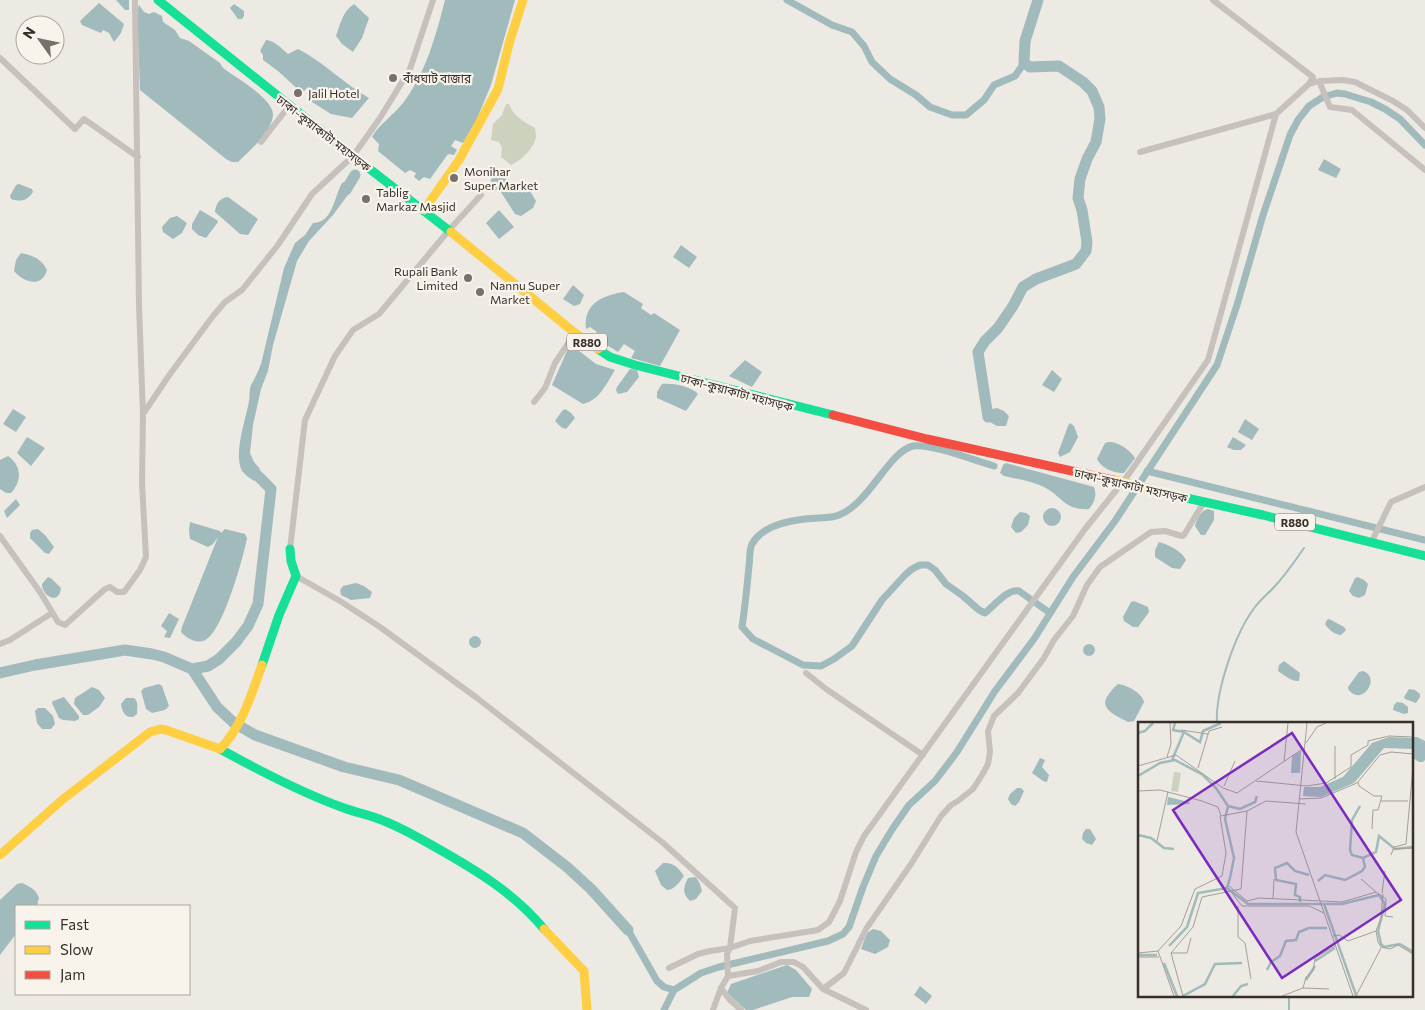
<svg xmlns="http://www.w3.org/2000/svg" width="1425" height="1010" font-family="Commissioner,'Noto Sans Bengali',sans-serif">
<rect width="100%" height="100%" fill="#ede9e3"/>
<!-- green -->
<path fill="#cdd2be" d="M506,104h3c5,13 14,17 26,24 0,3 1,6 1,9 -2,11 -15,24 -25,28l-10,-8 1,-10 -3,-5 -8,-2 2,-16 9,-9z"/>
<!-- water -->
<path fill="#a1babc" d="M116,0h13v10h-4z
M445,0h70l-24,85 -15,36 -13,22 -8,-3 -4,6 6,4 -3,5 -6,-1 -18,25 -6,-2 -5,4 -5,-4 2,-4 -6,-3 -5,3 -27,-22 1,-7 -7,-7c7,-13 22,-22 31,-34 23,-30 33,-68 42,-103z
M99,3l25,21 -3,9 -7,9 -5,-9 -6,-3 -2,3 -19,-8 -2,-4z
M234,4l10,7v5l-2,3h-4l-8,-11z
M354,4l15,14 -7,20 -9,14 -11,-8 -6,-8c4,-12 7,-25 18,-32z
M139,5l5,7 5,2 5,-2 8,4 1,6 12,8 5,8 9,3 31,22 3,5c12,9 51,31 50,47 -1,17 -24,36 -35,47h-6l-6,-3 -86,-69 -3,-78z
M266,40c8,0 16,9 22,14l10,-5c26,13 46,35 71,49l-17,20 -21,-4 -22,-14 6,-8 -7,-5 -6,6 -24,-22 -15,-11v-5l-3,-4z
M1324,159l17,10 -5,9 -18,-8z
M495,174l5,1 13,9 17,7 6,10 -3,7 -12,8 -6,-2 -16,-25 -5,2c-4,-7 -5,-11 1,-17z
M353,177l2,2 -8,17 -14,19 -24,26 -12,20 -24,84 -5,26 -7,18 -8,36 -3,28 4,9 6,7 -6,12c-4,-3 -9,-6 -12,-10 -9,-17 4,-52 7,-70 1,-5 0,-11 2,-16 4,-7 7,-13 10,-21l23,-96 11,-25 10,-8 8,-12c20,0 21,-26 29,-40l7,-3z
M19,184l13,5 1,3c-6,9 -12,10 -22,7l-1,-3 6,-11z
M228,197l30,22 -10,16 -8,-1 -25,-22c1,-8 4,-14 13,-15z
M200,210l17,10 1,2 -12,16 -8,-3 -6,-6v-5z
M499,210l15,17 -15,12 -13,-16z
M177,216l10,7 -5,10 -9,6 -10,-7 -1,-5 8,-9z
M681,245l16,12 -8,11 -16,-11z
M21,253c11,2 21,6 26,17 -5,18 -23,13 -33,1l2,-11z
M573,285l11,10 -4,9 -6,2 -11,-7z
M624,292l19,12 -2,4 10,7 3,-2 26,17 -20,36 -29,-8 4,-7 -11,-7 -6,8 -24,-15 3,-5 -7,-5 -4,2c-3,-25 17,-34 38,-37z
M570,344l26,20 19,6c-9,14 -15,30 -32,34l-31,-19z
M745,360l17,12 -10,15 -23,-11z
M630,369l7,1 2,7 -12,15 -9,2 -2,-4 1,-3z
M1052,370l10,9 -8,13 -12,-7z
M662,384c10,-1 29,2 36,10l-12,17 -29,-13v-6z
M997,408l7,3 5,5 -3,10h-9l-9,-5 1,-6 3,-6z
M13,409l13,8 -10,15 -13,-8z
M565,409l6,4 4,5 -9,11 -5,-2 -6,-6 7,-10z
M1245,419l14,10 -7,11 -14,-8z
M1070,423l4,3 4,11 -8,15 -10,5 -2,-4 10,-27z
M27,437l18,11 -14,18 -14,-13z
M1233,437l13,8 -5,5h-7l-7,-3z
M1109,442c10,0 21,8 26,16l-11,15c-9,1 -23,-5 -27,-14l8,-16z
M8,456c14,10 14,25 3,37h-5l-6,-4v-29z
M1006,463l88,24c3,9 1,14 -5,22 -24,2 -27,-13 -45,-22 -12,-6 -27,-8 -40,-11l-4,-3 3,-8z
M16,499l4,6 -13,13 -3,-7z
M1043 517a9 9 0 1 1 18 0a9 9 0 1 1-18 0Z
M1208,509l6,2v9l-9,15h-4l-6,-9c2,-7 5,-15 13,-17z
M1020,512l6,1 4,3 -2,9 -7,7 -5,1 -5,-6 3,-9z
M190,522l30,9 1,2 4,-4 20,5 2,4c-4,21 -23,88 -39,100 -8,8 -21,1 -27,-6l1,-5 36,-90 -5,7 -5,3 -18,-8 -1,-9z
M38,529l7,6 9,12 -5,7 -4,-1 -15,-15v-5l2,-3z
M1159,542c10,3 23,9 27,18l-6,9 -8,-1 -17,-11v-7z
M48,577l4,2 9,9c-2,18 -19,8 -19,-4z
M1358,577l6,3 4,4 -3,11 -6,3 -6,-2 -4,-5 6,-13z
M356,583l8,3 8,6 -2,6 -19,2 -10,-5 -1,-5 3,-4z
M1134,601l14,6 1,5 -11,15h-5l-9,-6 -1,-4 8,-15z
M169,613l10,6 -9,19 -6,-1 3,-6 -6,-5z
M1329,619l15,8 2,3 -5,5c-7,-1 -12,-5 -16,-11l2,-4z
M469 642a6 6 0 1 1 12 0a6 6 0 1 1-12 0Z
M1083 650a6 6 0 1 1 12 0a6 6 0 1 1-12 0Z
M1284,661l16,12 -1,8c-7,1 -15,-6 -21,-10l1,-6z
M1363,671c19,7 -2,37 -15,18v-2l11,-15z
M159,684l3,2 7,20 -4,4 -13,3 -6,-4 -5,-18 3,-3z
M1118,684c9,1 24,9 26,18l-10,19 -6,1c-9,-5 -29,-12 -21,-25 3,-5 6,-9 11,-13z
M92,687l7,3 6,8 -6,9 -11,8h-5l-9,-11 1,-6z
M1409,689l6,1 5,4v3l-4,6 -11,-4 -1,-2z
M64,697l15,19v3l-4,2 -12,-1 -4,-2 -7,-15 1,-2z
M126,698h8c5,4 3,10 3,16l-4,3c-8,1 -11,-6 -12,-13z
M1397,702l6,1 5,4v6l-4,1 -11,-4 1,-5z
M38,708h7l8,8 2,8 -4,5h-9l-5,-6 -2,-12z
M1414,737h3l8,4v19l-2,2h-4l-8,-5v-15z
M1040,758l5,2 -3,7 7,8 -2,7 -4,-1 -11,-8z
M1017,788h4l3,3 -5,11 -4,4 -4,-2 -3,-5 2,-5z
M1086,829h4l6,10 -4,6 -6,-2 -4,-4 1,-6z
M663,863c10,-1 16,5 21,13 -5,7 -9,13 -17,14l-6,-5 -6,-14z
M696,877l4,7 2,7 -6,8 -6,2c-8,-8 -7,-13 -2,-23z
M22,883c9,4 14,7 17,15l-2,8h-21v28l-16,21v-55l17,-16z
M873,929l8,2 9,9 -2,7 -13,7 -14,-5 6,-16z
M787,965l9,5 16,19 -3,8h-17l-39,13h-7l-19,-17 4,-9z
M920,986l12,10 -6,8 -12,-9z"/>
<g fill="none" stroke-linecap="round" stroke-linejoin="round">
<!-- stream -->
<path stroke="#a1babc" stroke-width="2" d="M1217,724c-2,-32 18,-91 38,-117 6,-8 14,-14 21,-22 10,-11 19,-24 28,-37
M1289,996v14"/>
<!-- canal -->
<path stroke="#a1babc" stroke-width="7" d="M787,0l45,25 20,7 12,14 8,16 18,17 26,16 14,12 22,8h14l18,-15 10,-15 21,-9 9,-13
M994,466c-18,-5 -64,-23 -81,-20 -25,6 -43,57 -74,69 -9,4 -23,2 -34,4 -18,2 -43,7 -53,25 -3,6 -2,16 -3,22 -2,21 -4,41 -7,61l11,12 50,26 18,1 13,-7 18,-13 30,-46 23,-25 7,-6 8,-4h8l7,5 11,14 17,12 16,14 6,3c9,-7 23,-25 34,-22l31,22
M1147,471l278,69
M628,930l29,51 7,6 10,3 27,-17 18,-6 109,-26 15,-7 6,-7 14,-40 13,-31 17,-28 16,-23 26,-24 22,-29 38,-61 39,-52 39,-62 42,-56 102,-156 20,-60 26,-90 27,-80 8,-15 11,-14 14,-9 14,-4 8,1 26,8 14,7 15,10 25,26
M664,1010l10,-20"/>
<!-- river -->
<path stroke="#a1babc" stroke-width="11" d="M346,190l9,-15
M988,417l-10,-65 7,-11 13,-13 15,-22 10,-19 13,-8 40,-15 10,-13 1,-9 -5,-32 -4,-12 2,-19 7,-20 9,-17 4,-23 -1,-12 -7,-16 -9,-9 -24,-16 -29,1 -6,-4 1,-22 13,-41
M192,669l16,-3 11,-7 17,-17 12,-16 10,-22 13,-115 -24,-24
M0,673l35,-8 90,-15 27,4 12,3 28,12 25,38 17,16 21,12 89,32 55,13 124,53 44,34 24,22 37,41"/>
<!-- street -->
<path stroke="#c6c1bc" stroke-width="6" d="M1213,0l100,77 -4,7
M0,58l75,71 9,-10 54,38
M1319,81l11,26 22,3 73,60
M261,142l28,-36
M1140,152l136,-38
M534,402l11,-14 10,-25 20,-30
M143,414l27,-40 43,-58 12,-14 17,-12 36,-45 34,-51 41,-38 27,-38 30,-49 23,-69
M0,536l40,56 18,30 7,3 40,-36 5,-2 7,5h7l16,-22 6,-13 -4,-74 1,-69 -4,-108 -4,-306
M1372,541l19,-39 34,-15
M290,549l15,-129 30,-64 18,-26 26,-16 70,-84 32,-35
M296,576l44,25 40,26 97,71 185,144 73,66 -5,40 -3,6 1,22 -7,12 -8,22
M0,644l10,-4 42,-27
M806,673l20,16 97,66
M669,968l29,-14 12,-3 20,-3 20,-7 68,-11 11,-8 11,-21 16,-49 8,-16 221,-307 41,-51 82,-118 68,-246 33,-30 10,-3 24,-1 12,2 38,19 14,9 18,18
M728,976l30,-5 23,-9h13l9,5 20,22 21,-16 22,-44 45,-65 30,-48 10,-11 7,-4 15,-12 9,-14 6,-11 2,-12 -2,-21 6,-15 24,-23 26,-35 10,-18 19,-24 14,-31 13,-18 51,-35 14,-1 17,5 2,-1 20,-33
M721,988l8,11 12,11
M823,989l43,21"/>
<!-- fast -->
<path stroke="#16e098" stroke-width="9" d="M158,0l195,156 98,76
M598,349l12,8 25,8 198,50
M1164,493l99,22 162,41
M262,665l17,-50 17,-39 -5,-15 -1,-12
M220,749c40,22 82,44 124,59 13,5 27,7 40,13 18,7 35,17 51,26 41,23 79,46 109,82"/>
<!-- slow -->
<path stroke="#ffcf43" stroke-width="9" d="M424,210l35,-50 39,-71 11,-45 14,-44
M451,232l124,101 23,16
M0,855l62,-55 88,-68 11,-3 5,1 54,19c22,-22 32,-56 42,-84
M544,929l40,42 3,39"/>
<!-- jam -->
<path stroke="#f24e42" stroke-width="9" d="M833,415l94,24 190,42"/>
<!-- slow-bridge -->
<path stroke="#ffcf43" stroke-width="10" d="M1117,481l47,12"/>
</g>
<!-- markers -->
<g fill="#77706b" stroke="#f9f4eb" stroke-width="2">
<circle cx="393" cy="78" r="5"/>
<circle cx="298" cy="93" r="5"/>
<circle cx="454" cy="178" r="5"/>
<circle cx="366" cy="199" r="5"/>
<circle cx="468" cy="278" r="5"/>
<circle cx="480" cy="292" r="5"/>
</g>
<g text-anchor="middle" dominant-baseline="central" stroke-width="4.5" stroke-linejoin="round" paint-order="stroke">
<!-- shield labels -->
<g fill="#f9f4eb" stroke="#716a64" stroke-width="1">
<rect x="567" y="333.5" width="40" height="17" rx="4"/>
<rect x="1275" y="513.5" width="40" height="17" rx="4"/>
</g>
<g font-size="11" font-weight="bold" fill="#372f2a">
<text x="587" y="342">R880</text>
<text x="1295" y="522">R880</text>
</g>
<!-- poi labels -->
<g font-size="12" fill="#372f2a" stroke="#f9f4eb" text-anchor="start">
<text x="403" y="78">বাঁধঘাট বাজার</text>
<text x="308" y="93">Jalil Hotel</text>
<text x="464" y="171">Monihar<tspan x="464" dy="14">Super Market</tspan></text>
<text x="376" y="192">Tablig<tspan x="376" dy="14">Markaz Masjid</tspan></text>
<text x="458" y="271" text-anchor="end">Rupali Bank<tspan x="458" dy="14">Limited</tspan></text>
<text x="490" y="285">Nannu Super<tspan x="490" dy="14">Market</tspan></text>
</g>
<!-- street labels -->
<g font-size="12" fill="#372f2a" stroke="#f9f4eb">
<text transform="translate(324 133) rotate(38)">ঢাকা-কুয়াকাটা মহাসড়ক</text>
<text transform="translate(737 392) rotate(15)">ঢাকা-কুয়াকাটা মহাসড়ক</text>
<text transform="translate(1131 485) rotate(13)">ঢাকা-কুয়াকাটা মহাসড়ক</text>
</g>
</g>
<!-- overview -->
<g transform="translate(1138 722)">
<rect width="275" height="275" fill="#ede9e3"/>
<path d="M36,50l7,1 -3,19 -7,-1z" fill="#cdd2be"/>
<path d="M251,15l24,1v11l-29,-1 -30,35 -33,14 -18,-1 1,-9h16l23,-10 29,-34zM163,29l-1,22h-9l1,-17zM30,75l21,5 1,2 -23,1z" fill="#a1babc"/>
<path fill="none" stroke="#a1babc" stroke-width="2.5" d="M46,10l16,10 3,-11 18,-8M0,11l7,-2 8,-8M34,38l12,-28 -11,-2 2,-7M0,54l22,-13 15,-3 28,15 13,13 12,18 -3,13 9,39 -4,20M90,84l12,3 15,-7 2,-6M222,84l-8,14 -2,30 2,5 11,3M0,113l13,3 13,10 10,1M92,156l-3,10 21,16h94l37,-9 6,9 -7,27 3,13 3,3 16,-3M180,159l7,-6 20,5 17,-9 3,-4 -2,-9 13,-6 3,-16 16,13 18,-2M162,180v-5l-5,-2 1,-11 -20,-4 -1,-12 12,-5 8,8 14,4M186,182l32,91M262,222l13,8M31,224l18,-19 11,-34 29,-5M0,233h19M177,239l20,-13M26,241l13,33M129,248l4,-8 9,-6 6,-15 10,-1 3,-8 10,-4h18M168,258l9,-14M45,274l22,-12 10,-20 27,-1M95,274l8,-10 7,-2"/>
<path fill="none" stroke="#a49f99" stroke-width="1" d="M169,1l-11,109 57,164M43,8l27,4M168,21l11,-16 9,-4M197,24v33M29,35l4,-13 -1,-21M146,39l4,-38M0,44l38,-11 47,33 14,5 67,-45M60,46l11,-37 13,-4M118,59l51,5 19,-3 25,-16v-12l17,-10v-4l21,-5 24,1M220,60l1,4 15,10h8l-4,14h-5l-1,19M86,64l11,-25M0,69l22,-1 42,11 16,6 3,9 26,-5 19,-10 40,3M161,77l22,-1 36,-15 23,-28 11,-3 22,2M243,79h27M19,119l11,-49M255,127l20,-1M253,133l3,-8 12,-3 7,-77M223,157l15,13M91,164l18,15 12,-3 83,4 34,-10 10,7 -1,17 8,1M94,171l10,13h67l15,7M244,171l3,-22M245,172l-2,24 -5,13 2,11 3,5 9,2 8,-4 15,9M135,177l1,-20M100,184v31l7,6 6,36M195,214l6,-1 9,6 28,-10M0,231l20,-2M33,231h16l4,-15M0,235h21M165,266l3,-11 7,-6 2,-13 20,-12M36,274l-16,-45 23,-25 14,-37 27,-13 4,-23 -6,-37M45,274l-12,-43 22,-26 9,-30 39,-8 6,-78M144,274l21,-8 26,1M218,274l25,-48"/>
<path fill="#7b2cbf" fill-opacity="0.15" stroke="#7b2cbf" stroke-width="2.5" d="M154,11l109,167 -119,78 -109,-168z"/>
<rect width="275" height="275" fill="none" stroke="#372f2a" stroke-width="2.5"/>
</g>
<!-- legend -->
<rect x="15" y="905" width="175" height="90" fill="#f9f4eb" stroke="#aba59e"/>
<rect x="25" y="921" width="25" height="8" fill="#16e098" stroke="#aba59e"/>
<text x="60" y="930" font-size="15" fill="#372f2a">Fast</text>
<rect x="25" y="946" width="25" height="8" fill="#ffcf43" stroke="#aba59e"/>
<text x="60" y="955" font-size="15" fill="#372f2a">Slow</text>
<rect x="25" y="971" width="25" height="8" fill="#f24e42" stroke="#aba59e"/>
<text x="60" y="980" font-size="15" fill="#372f2a">Jam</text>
<!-- north arrow -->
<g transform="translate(40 40) rotate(303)"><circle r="24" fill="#f9f4eb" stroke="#aba59e"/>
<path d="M0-4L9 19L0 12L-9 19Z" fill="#77706b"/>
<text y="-8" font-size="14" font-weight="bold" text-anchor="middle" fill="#372f2a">N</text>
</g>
</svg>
